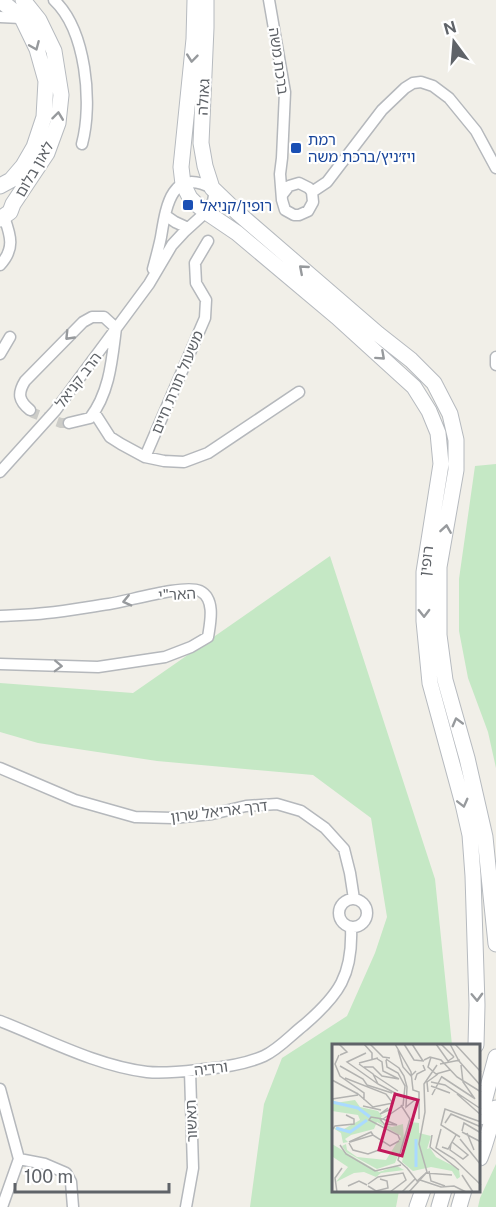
<svg xmlns="http://www.w3.org/2000/svg" width="496" height="1207" font-family="'Public Sans','Noto Sans Hebrew',sans-serif">
<rect width="100%" height="100%" fill="#f1efe8"/>
<!-- green -->
<path fill="#c5e8c5" d="M496,464v304l-8,-36 -20,-54 -9,-47v-52l16,-113z
M330,556l105,323 17,166h-118v145l65,1 -3,16h-146l14,-103 18,-46 65,-42 28,-63 12,-36 -16,-99 -58,-43 -156,-14 -119,-18 -38,-11v-49l133,10z
M496,1164v43h-18l2,-9z"/>
<g fill="none" stroke-linecap="round" stroke-linejoin="round">
<!-- street-tunnel -->
<path stroke="#ccccc8" stroke-width="10" stroke-dasharray="10 5" stroke-linecap="butt" d="M30,410l3,3 28,10h8"/>
<!-- street casing -->
<g stroke="#b5b8bc" stroke-width="13">
<path id="street" d="M54,0c32,30 39,103 28,144
M269,0l16,92 -3,66 -2,16 2,26 3,10 9,5h5l9,-4 5,-9 -1,-10 -3,-4 -10,-5 -10,3 -7,9
M0,17l21,1
M312,192l15,-10 55,-72 23,-22 8,-5 8,-1 12,4 16,12 27,33 20,37
M165,215l10,7 13,6
M0,265c15,-16 11,-29 4,-48
M153,269c3,-11 6,-22 8,-32 5,-30 10,-70 51,-49
M0,354l10,-17
M496,357v8
M30,410c-11,-9 -13,-16 -5,-29l58,-59 9,-5h12l12,11c-4,31 -6,64 -26,90l-21,5
M94,412l16,25 11,7 24,13 19,4 20,1 24,-9 91,-61
M145,457l60,-139 1,-18 -10,-17 -1,-20 13,-22
M0,472l55,-61 94,-127 23,-39 12,-13 22,-20 7,-11 2,-10
M0,616c15,-1 31,-1 46,-3 21,-2 42,-6 63,-9 20,-3 75,-20 91,-13 16,8 10,33 8,46l-17,10 -26,10 -67,10 -98,-3
M0,768l75,32 60,17 38,1 39,-4 34,-8 31,-2 24,7 24,17 19,21 6,24 4,26
M339 913a14 14 0 1 1 28 0a14 14 0 1 1-28 0Z
M0,1021c46,18 97,45 147,51 19,2 40,-1 59,-3 20,-2 40,-5 58,-13 15,-7 27,-21 40,-31 35,-30 49,-50 47,-98
M0,1089l19,70 -17,48
M19,1159l26,5 21,9 5,9 2,25
M186,1207l7,-39 -3,-97"/>
</g>
<!-- secondary casing -->
<g stroke="#b6babf" stroke-width="17">
<path id="secondary" d="M0,0l22,18 15,31 9,32 -2,36 -10,30 -11,19 -12,14 -11,6
M195,0l-1,39 -13,128 2,17 7,14 6,6 10,8 31,21 100,84 77,70 15,24 9,22 3,31 -17,108v49l6,62 33,121 7,31 3,41 4,129 -1,40
M206,0v28l-5,115 4,23 7,22 26,25 140,121 33,26 23,23 16,31 6,26v30l-17,97v68l6,45 22,78 18,79 11,107
M0,219l10,-7 3,-8 34,-51 11,-30 3,-28 -7,-44 -15,-31 -16,-20
M480,1117l16,-60
M480,1158l4,-11 12,-39
M417,1207l6,-17
M439,1207l5,-17
M459,1207l5,-17"/>
</g>
<!-- street -->
<use href="#street" stroke="#fff" stroke-width="10"/>
<!-- secondary -->
<use href="#secondary" stroke="#fff" stroke-width="15"/>
</g>
<!-- one-way arrows -->
<defs><path id="oneway-chevron" d="M-2-3.5L2.5 0L-2 3.5" fill="none" stroke-width="1.6" stroke-linecap="round" stroke-linejoin="round" transform="scale(1.5)"/></defs>
<g stroke="#979a9d">
<use href="#oneway-chevron" transform="translate(35 46) rotate(67)"/>
<use href="#oneway-chevron" transform="translate(192 58) rotate(96)"/>
<use href="#oneway-chevron" transform="translate(58 116) rotate(-83)"/>
<use href="#oneway-chevron" transform="translate(303 269) rotate(-139)"/>
<use href="#oneway-chevron" transform="translate(69 336) rotate(134)"/>
<use href="#oneway-chevron" transform="translate(381 356) rotate(42)"/>
<use href="#oneway-chevron" transform="translate(446 529) rotate(-81)"/>
<use href="#oneway-chevron" transform="translate(127 601) rotate(167)"/>
<use href="#oneway-chevron" transform="translate(424 613) rotate(89)"/>
<use href="#oneway-chevron" transform="translate(58 666) rotate(2)"/>
<use href="#oneway-chevron" transform="translate(457 722) rotate(-105)"/>
<use href="#oneway-chevron" transform="translate(463 803) rotate(76)"/>
<use href="#oneway-chevron" transform="translate(477 997) rotate(88)"/>
</g>
<!-- markers -->
<g fill="#1a4fb4" stroke="#fff" stroke-width="2">
<rect x="290" y="142" width="12" height="12" rx="3"/>
<rect x="182" y="199" width="12" height="12" rx="3"/>
</g>
<g text-anchor="middle" dominant-baseline="central" stroke-width="4.5" stroke-linejoin="round" paint-order="stroke">
<!-- street labels -->
<g font-size="15" fill="#5f6368" stroke="#fff">
<text transform="translate(279 61) rotate(82)">ברכת משה</text>
<text transform="translate(203 97) rotate(-87)">גאולה</text>
<text transform="translate(34 169) rotate(-60)">לאון בלום</text>
<text transform="translate(78 380) rotate(-53)">הרב קניאל</text>
<text transform="translate(177 382) rotate(-67)">משעול תורת חיים</text>
<text transform="translate(426 561) rotate(-83)">רופין</text>
<text transform="translate(177 594) rotate(-3)">האר"י</text>
<text transform="translate(219 811) rotate(-7)">דרך אריאל שרון</text>
<text transform="translate(211 1068) rotate(-7)">ורדיה</text>
<text transform="translate(191 1121) rotate(-92)">תאשור</text>
</g>
<!-- transit labels -->
<g font-size="15" fill="#164399" stroke="#fff" text-anchor="start">
<text x="308" y="139">רמת<tspan x="308" dy="17">ויז׳ניץ/ברכת משה</tspan></text>
<text x="200" y="205">רופין/קניאל</text>
</g>
</g>
<!-- overview -->
<g transform="translate(332 1044)">
<rect width="148" height="148" fill="#f1efe8"/>
<path d="M0,51l3,8 20,-3 5,7 18,4 4,5 8,-4 -9,5 1,7 10,3 11,-3 1,16 -9,23 -18,6 -31,-17 -4,-6 4,-2 1,6 10,7 29,3 15,-24 -24,-14 -3,7 -23,6 -6,4 3,3 -5,1 -2,-10 -8,-5 11,1 16,-9 -2,-5 -26,-4zM79,78l8,1v10l12,3 -4,13 3,-1 6,9 23,12 1,8 -3,2 -5,-8 -21,-4 -18,4 -11,-9zM0,100l47,28 18,-6 7,4 -23,3 -5,4 -12,-5 -10,1 -18,9 12,-15 -15,-10z" fill="#c5e8c5"/>
<path fill="none" stroke="#aadaff" stroke-width="3" d="M0,58l26,6 12,9M4,84l14,4 17,-12M84,123v-28"/>
<path fill="none" stroke="#b3b3b1" stroke-width="1.5" d="M7,0l8,8 -7,3M32,0l8,9v7M38,0l13,13 7,1M63,0l16,28 2,18 6,2v27M72,0l10,16 10,1M80,0l11,17M104,0l12,17 6,-4M109,0l13,13M118,0l9,17 22,25M123,0l26,28M66,6l5,17 8,9 5,-5M34,9l-19,9 31,22M7,11l-4,9 5,12 24,17v7M99,13l-3,10 8,7 14,-4M44,14l6,4 1,9 16,8M54,15l13,9 5,8 3,11 -1,20 10,-8M54,16l1,7 11,6 7,13 -2,20M92,16l6,-3 11,3 16,17 24,15M27,19l19,-5M27,20l14,10 5,10 17,9 -2,9M108,20l20,-4M129,21l2,17 12,17M8,22l23,13 4,6M32,23h9l9,9 17,3M42,31l24,16M110,33l32,21M13,34l41,16 6,8M0,36l26,14M83,36l2,-6 8,-4 -2,-5M99,38l14,3 36,24M35,41l25,8M99,42l19,7M96,48l-1,-10 11,-8M25,49l16,14 20,-4M125,50l24,21M100,51l10,-19M0,55l26,-4M69,61l9,14 -12,41 10,9M31,62l18,4M56,64l-8,6 11,-5M48,75l4,5 13,1 -14,-6 -12,-2 -2,3 29,15 2,5M51,75l19,-13M113,79l6,-9 30,13M109,85l-5,19 18,11 27,26M0,86l3,-4 19,-2v-5l-8,-4M130,87l2,-8 17,10M130,88l19,10M135,89l7,17M100,91l-2,12 29,23M128,93l-19,-12 4,-16 36,13M128,95l21,26M17,98l22,-10 2,3M18,98l23,-7 17,11 9,-5M17,99l4,7 15,4 11,-4 2,-10M119,100l-1,6 13,9 5,-4 -16,-13M8,101l6,9 29,17 26,-6M110,103l6,2 8,-14M75,124l10,13 9,-8 26,2M97,127l2,10 14,5M130,131l11,17M88,136l21,7 13,-1 12,6M36,140l10,-7 25,-4 3,7 -16,12M16,142l11,-5 8,4M36,142l8,5 12,-3 -1,-7 -7,-2M5,148l-2,-14 7,-10M70,148l13,-13M77,148l18,-20 -8,-28 6,-32 -1,-28 13,-19"/>
<path fill="#c2185b" fill-opacity="0.15" stroke="#c2185b" stroke-width="3" d="M63,50l23,6 -16,56 -23,-6z"/>
<rect width="148" height="148" fill="none" stroke="#5f6368" stroke-width="3"/>
</g>
<!-- north arrow -->
<g transform="translate(454 42) rotate(344)" stroke="#ffffff" stroke-width="4.5" paint-order="stroke">
<path d="M0-4.5L10 22L0 15L-10 22Z" fill="#5f6368"/>
<text y="-9" font-size="16" font-weight="bold" text-anchor="middle" fill="#5f6368">N</text>
</g>
<!-- scale -->
<path d="M15 1183v9h154v-9" fill="none" stroke="#5f6368" stroke-width="3"/>
<text x="24" y="1183" font-size="18" fill="#5f6368" stroke="#ffffff" stroke-width="4.5" paint-order="stroke">100 m</text>
</svg>
